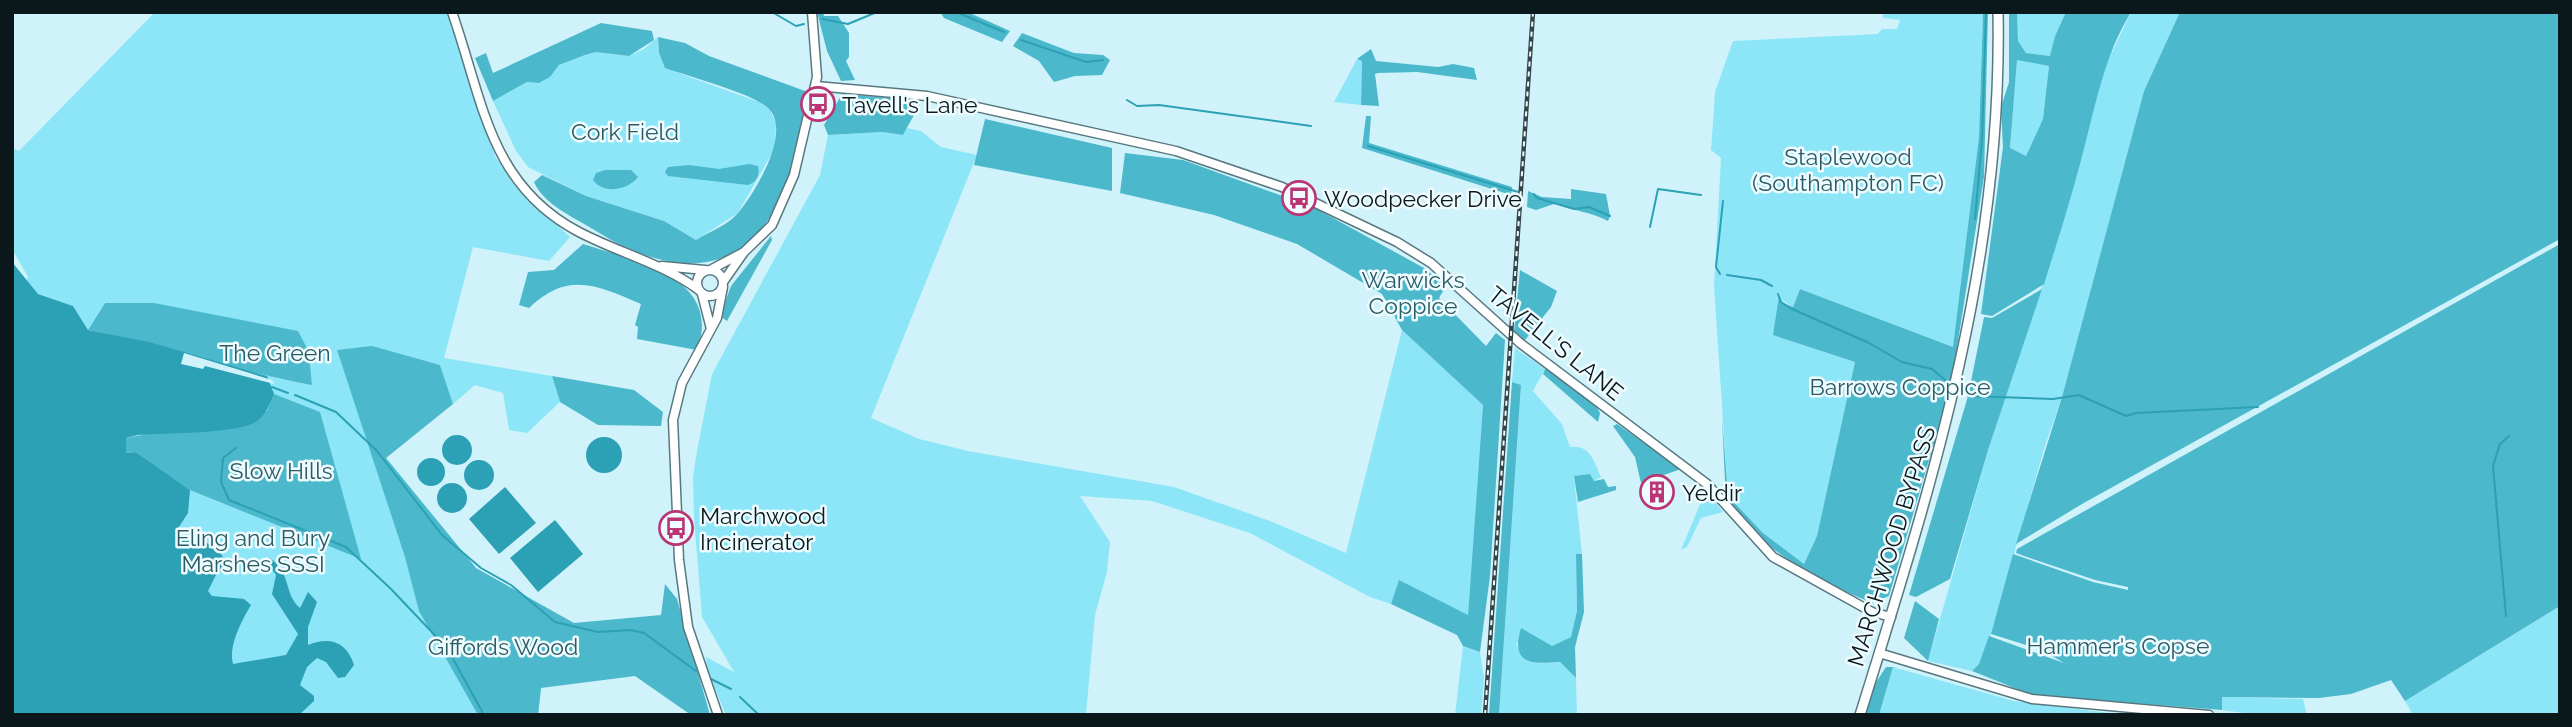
<svg xmlns="http://www.w3.org/2000/svg" width="2572" height="727" font-family="Raleway,sans-serif">
<rect width="100%" height="100%" fill="#d0f3fb"/>
<!-- green -->
<path fill="#8de6f8" d="M155,12h293l47,144 20,30 55,51 -21,24 -76,-14 -29,111 108,18 8,26 -33,31 -18,-3 -6,-37 -28,-8 -22,19 -13,-39 -103,-15 24,72 25,36 146,179 9,51 -3,27h-445l-11,-189 164,-156 66,14 -3,-32 -155,-49h-49l-17,27 -15,-24 -35,-12 -13,-12 3,-5 -16,-28v-101l7,3z
M1883,12h100l-4,125 -22,186 -4,24 -153,-58 -7,18 -14,-8 -5,36 81,27 -38,174 -13,28 -41,-31 -35,-37 -14,-210 7,-128 -10,-8 4,-58 18,-51 145,-7 4,-5h15l3,-9 -17,-2z
M2017,12h49l-11,24 -4,20 -25,-3 -8,-12z
M2131,12h49l-36,79 -82,306 -17,49 -54,188 -12,30 -7,7 -44,-10 61,-214 70,-212 36,-136 11,-34z
M658,37l1,16 6,15 94,34 10,6 7,15 -1,25 -37,65 -42,27 -32,-19 -78,-25 -58,-29 -12,-16 -23,-50 34,-19 12,1 11,-6 9,-12 26,-10 11,-3 33,4 15,-7z
M1357,59l5,1 -1,45 -27,-3z
M2017,60l32,6 -6,53 -17,37 -16,-7z
M907,128l14,3 20,16 36,8 -106,263 48,21 49,12 206,36 96,34 76,32 56,-223 81,75 -15,211 -68,-35 -9,23 -21,-7 -120,-64 -98,-32 -72,-5 30,46 -3,30 -12,43 -9,100h-360l-19,-45 -1,-13 28,15 -32,-55 -8,-100 -1,-40 4,-26 15,-77 108,-199 8,-40 54,-3 21,3z
M1515,348l30,21 -12,22 29,33 8,23c20,-3 24,14 31,30l-7,4 -4,-7 -16,3 8,77h-6l1,57 -6,26 -19,9 -36,-3c9,23 22,21 44,19l16,16 1,37h-78l22,-329 -9,-4z
M1711,496l12,16 -22,6 -14,29 -6,3 19,-46 4,-7z
M2560,606v108l-147,1 -8,-14z
M1463,646l17,6 4,26 -3,37h-26z
M1893,667l121,34 111,14h-246z
M2222,697l81,2 4,16h-49l-36,-5z"/>
<!-- forest -->
<path fill="#4bb8cc" fill-rule="evenodd" d="M817,12h6l1,4h14l11,17v24l-3,4 9,19 -14,1 -14,-30z
M940,12l32,2 38,17 -8,11 -58,-24z
M1983,12h5l-4,165 -33,208 -62,211 -17,7 -56,-24 -50,-35 -40,-41 -4,-86 6,79 35,37 41,31 13,-28 38,-174 -82,-27 6,-39 2,6 12,5 7,-18 153,58 26,-210z
M2009,12h8l1,29 8,12 24,3 5,-20 11,-24h65c-28,46 -36,97 -50,148 -11,42 -24,83 -37,124l-52,32 -11,-2 22,-167 -2,-40 8,-25zM2017,60l32,6 -6,53 -17,37 -16,-8z
M2180,12h380v227l-478,265 -66,40 46,-147 82,-306z
M601,23l51,8 2,9 -25,16 -33,-4 -11,3 -26,10 -9,12 -11,6 -12,-1 -34,19 -18,-43 11,-5 7,20z
M1022,33l52,20 29,2 7,5 -8,15 -27,1 -21,6 -15,-21 -26,-15z
M658,37l27,6 24,13 96,35c0,19 -5,38 -9,58 -25,117 -100,144 -200,82 -21,-13 -52,-26 -62,-49l8,-7 44,21 78,25 32,19c13,-8 32,-15 42,-27 17,-21 56,-83 29,-106 -19,-15 -77,-30 -102,-39l-6,-15z
M1371,49l5,12 62,6 15,-3 21,4 3,12 -60,-8 -39,1 -3,1 4,32 -18,-1 1,-44 -5,-2z
M842,94l59,5 19,5 -17,31 -21,-3 -54,3 -4,-10z
M1366,116h5l-2,27 143,44 -1,8 -149,-47z
M985,119l127,29v43l-138,-26z
M1125,153l58,7 130,47 111,61 22,18 -7,12 47,48 10,-13 9,7 -15,236 -10,76 -17,-6 -6,-11 -66,-31 8,-24 69,35 15,-210 -81,-75 -20,-36 -85,-50 -83,-29 -94,-22z
M749,164l9,2c2,9 -1,16 -10,19l-80,-9 -3,-4 3,-5 21,-2 30,4z
M605,170h26l7,7c-10,13 -34,18 -45,3l3,-7z
M1571,189l35,5 4,22 -2,5c-19,-10 -33,-9 -51,-18l-21,7 -9,-3 1,-16 14,6 29,2z
M771,236l1,4 -45,81 -7,-5 11,-30z
M583,244c51,17 141,33 114,106l-60,-11 1,-12 -3,-2 6,-21c-45,-19 -73,-33 -112,4l-10,-3 9,-33 26,-2z
M2560,244v362l-155,95 -14,-21 -40,14 -32,4 -97,-1v13l-190,-15 -60,-24 7,-7 10,-28 75,27 -22,-13 -51,-16 22,-80 80,28 35,8v-3l-33,-7 -71,-24 -8,-3 1,-4z
M1520,270l37,21 -6,16 -26,33 -11,-8z
M2042,289l-53,158 -39,132 -34,18 -7,-2 59,-199 16,-79 8,1z
M105,303h49l144,28 11,21 3,33c-76,-14 -148,-40 -224,-55z
M372,346l68,19 13,39 -67,54 90,110 98,55 87,-8 4,-31 12,15 33,116h-19l-56,-39 -94,12 -3,27h-60l-59,-104 -14,-54 -68,-207z
M1546,367l50,39 4,7 -2,9 -55,-48z
M552,376l82,14 29,22 -2,14 -63,-1 -38,-23z
M1512,382l9,3 -22,330h-10z
M274,394l46,18 41,147 -171,-69 -54,-38 -10,1v-15l141,-27z
M1617,424l64,45 -40,14 -6,-26 -22,-31z
M1590,474l4,7 10,-2 4,8 8,-1v4l-38,12 -4,-26z
M1576,554h6l2,58 -9,35 1,31 -16,-16c-28,2 -50,3 -39,-34l31,18 19,-9 6,-26z
M1915,601l24,18 -11,42 -24,-23z
M1886,667h7l-14,48h-14l10,-31z"/>
<!-- water -->
<path fill="#2ca0b4" d="M12,262l26,32 35,12 15,24 61,12 118,34 7,18c-4,10 -8,20 -17,27 -16,13 -95,12 -119,14l-12,3v15l10,-1 54,38 -2,23 -11,17 5,9 8,-3c18,9 34,9 35,32l-9,7 -8,16 4,5 32,3 7,6c-9,15 -23,41 -18,59l53,-9 12,-21 -26,-40 4,-19 -11,-15 5,-2c23,18 13,35 30,50l8,-16 9,10 -9,25v18c22,-9 39,-3 46,20l-9,12 -7,1 -12,-16 -9,-4 -10,9 -7,18 14,11v5l-15,14h-287z
M442 450a15 15 0 1 1 30 0a15 15 0 1 1-30 0Z
M586 455a18 18 0 1 1 36 0a18 18 0 1 1-36 0Z
M417 472a14 14 0 1 1 28 0a14 14 0 1 1-28 0Z
M464 475a15 15 0 1 1 30 0a15 15 0 1 1-30 0Z
M437 498a15 15 0 1 1 30 0a15 15 0 1 1-30 0Z
M505,487l31,36 -37,31 -30,-35z
M555,520l28,34 -45,38 -28,-34z"/>
<!-- pier -->
<path fill="#d0f3fb" d="M184,353l88,27 2,4 -69,-18 -2,3 -22,-5z"/>
<g fill="none" stroke-linecap="round" stroke-linejoin="round">
<!-- stream -->
<path stroke="#2ca0b4" stroke-width="2" d="M772,12l24,14 8,-2
M956,12l48,20
M822,19l26,5 29,-12
M1021,40l65,22 17,-2
M1127,100l10,6 22,-1 152,21
M1368,146l150,46
M1534,194l3,4 37,11 15,-2 21,9
M1975,219l7,-79 4,-128
M1650,227l8,-38 43,6
M1720,274l-4,-7 7,-66
M1727,275l34,5 11,6
M1778,294l3,8 9,6 77,34 35,20 30,7 18,15
M272,387l16,6
M295,395l41,17 41,39 65,84 39,33 30,17 44,37 43,10 33,-2 13,3 52,38
M1968,396l85,3 26,-4 47,21 10,-3 122,-6
M236,448l-13,10 -2,24 8,18 117,47 45,42 56,59 37,67
M2506,616l-13,-150 7,-22 9,-8
M711,679l20,10
M740,697l19,18"/>
<!-- secondary casing -->
<g stroke="#58787f" stroke-width="11">
<path id="secondary" d="M452,12c31,88 37,173 127,220 40,21 83,31 120,58
M816,86l111,10 249,55 106,36 115,55 34,21 89,80 187,141 66,73 99,55 19,5
M662,266l43,4
M697 283a13 13 0 1 1 26 0a13 13 0 1 1-26 0Z
M710,270l34,-18
M723,282l21,-30 28,-27 22,-50 23,-98 -5,-65
M702,294l9,35
M1879,653l153,46 177,16
M718,715l-30,-88 -9,-67 -6,-140 9,-37 35,-65 6,-31"/>
</g>
<!-- primary casing -->
<g stroke="#58787f" stroke-width="12">
<path id="primary" d="M1860,715c73,-234 143,-455 138,-703"/>
</g>
<!-- secondary -->
<use href="#secondary" stroke="#fff" stroke-width="8"/>
<!-- primary -->
<use href="#primary" stroke="#fff" stroke-width="9"/>
<!-- rail casing -->
<g stroke="#334549" stroke-width="4.5">
<path id="rail" d="M1485,715l48,-703"/>
</g>
<!-- rail -->
<use href="#rail" stroke="#eefcff" stroke-width="2" stroke-dasharray="5" stroke-linecap="butt"/>
</g>
<!-- icons -->
<defs>
<g id="bus-ring" transform="scale(1.75)"><circle r="9.5" fill="#eefcff" stroke="#bb3474" stroke-width="1.5"/><path d="M-5-6H5V4H4V6H2V4H-2V6H-4V4H-5ZM-3.5-4V0h7V-4ZM-3.5 1.2v1.5H-2V1.2ZM2 1.2v1.5H3.5V1.2Z" fill="#bb3474"/></g>
<g id="building-ring" transform="scale(1.75)"><circle r="9.5" fill="#eefcff" stroke="#bb3474" stroke-width="1.5"/><path d="M-4-6H4V6H1V3H-1V6H-4ZM-2.5-4.3h1.7v1.8h-1.7ZM.8-4.3h1.7v1.8H.8ZM-2.5-1h1.7V.8h-1.7ZM.8-1h1.7V.8H.8Z" fill="#bb3474"/></g>
</defs>
<g fill-rule="evenodd">
<use href="#bus-ring" x="818" y="104"/>
<use href="#bus-ring" x="1299" y="198"/>
<use href="#building-ring" x="1657" y="492"/>
<use href="#bus-ring" x="676" y="528"/>
</g>
<g text-anchor="middle" dominant-baseline="central" stroke-width="5" stroke-linejoin="round" paint-order="stroke">
<!-- poi labels -->
<g font-size="23" fill="#0b181b" stroke="#eefcff" text-anchor="start">
<text x="842" y="104">Tavell's Lane</text>
<text x="1324" y="198">Woodpecker Drive</text>
<text x="1682" y="492">Yeldir</text>
<text x="700" y="515">Marchwood<tspan x="700" dy="26">Incinerator</tspan></text>
</g>
<!-- park labels -->
<g font-size="23" fill="#2c5b64" stroke="#eefcff">
<text x="625" y="131">Cork Field</text>
<text x="1848" y="156">Staplewood<tspan x="1848" dy="26">(Southampton FC)</tspan></text>
<text x="1413" y="279">Warwicks<tspan x="1413" dy="26">Coppice</tspan></text>
<text x="275" y="352">The Green</text>
<text x="1900" y="386">Barrows Coppice</text>
<text x="281" y="470">Slow Hills</text>
<text x="253" y="537">Eling and Bury<tspan x="253" dy="26">Marshes SSSI</tspan></text>
<text x="2118" y="645">Hammer's Copse</text>
<text x="503" y="646">Giffords Wood</text>
</g>
<!-- street labels -->
<g font-size="23" fill="#0b181b" stroke="#eefcff">
<text transform="translate(1556 343) rotate(39)">TAVELL'S LANE</text>
<text transform="translate(1891 546) rotate(-73)">MARCHWOOD BYPASS</text>
</g>
</g>
<!-- border -->
<rect width="2572" height="727" fill="none" stroke="#0b181b" stroke-width="28"/>
</svg>
